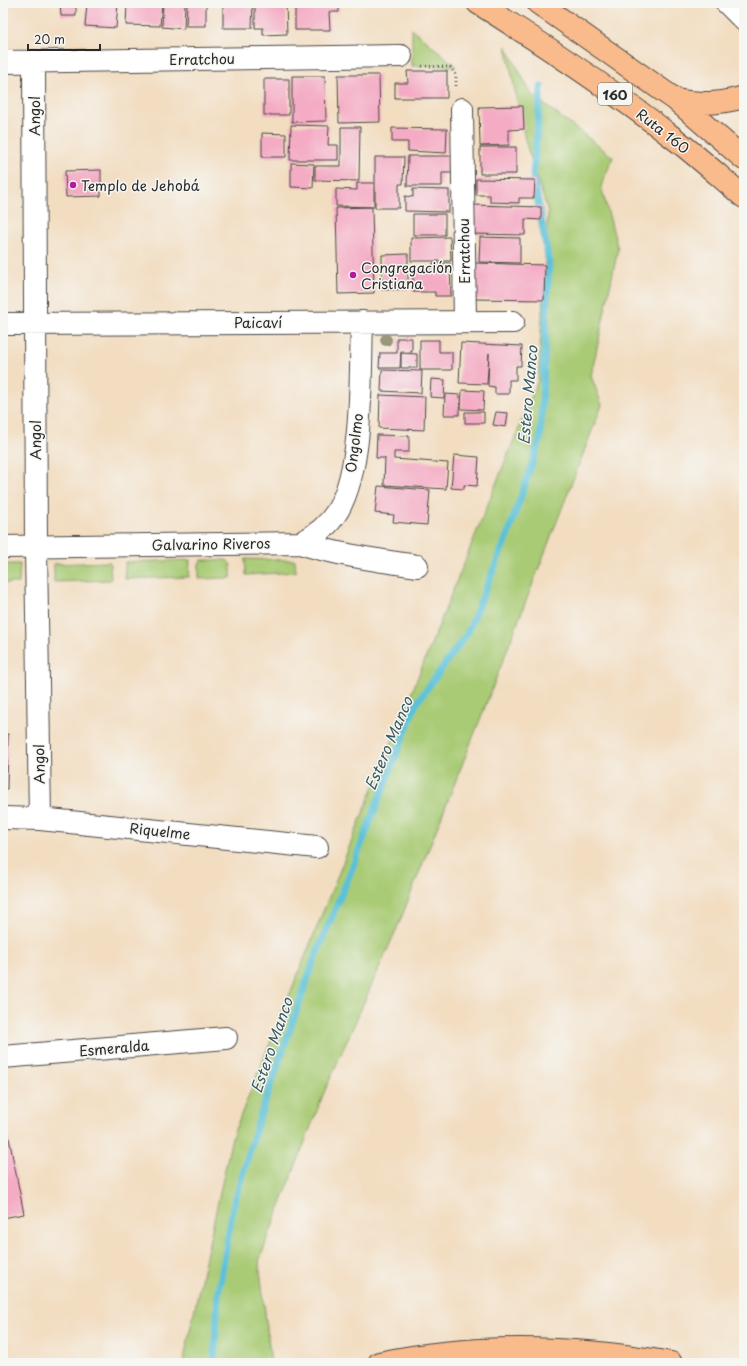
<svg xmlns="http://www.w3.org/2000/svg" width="747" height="1366" font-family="'Playpen Sans',sans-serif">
<rect width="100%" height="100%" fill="#f6f6f2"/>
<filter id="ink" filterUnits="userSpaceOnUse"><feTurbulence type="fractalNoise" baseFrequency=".025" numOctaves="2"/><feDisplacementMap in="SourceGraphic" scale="8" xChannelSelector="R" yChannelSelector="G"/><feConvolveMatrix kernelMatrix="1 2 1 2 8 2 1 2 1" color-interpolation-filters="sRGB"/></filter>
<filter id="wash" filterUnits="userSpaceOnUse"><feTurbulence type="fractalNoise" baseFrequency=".012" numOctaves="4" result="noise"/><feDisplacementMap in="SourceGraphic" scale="16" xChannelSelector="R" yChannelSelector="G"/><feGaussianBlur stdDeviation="0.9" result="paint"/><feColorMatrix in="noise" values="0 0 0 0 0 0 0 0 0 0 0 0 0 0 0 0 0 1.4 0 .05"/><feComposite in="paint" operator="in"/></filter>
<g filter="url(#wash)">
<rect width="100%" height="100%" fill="#f2ddc1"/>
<!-- green -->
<path fill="#a9cb74" stroke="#6a7b50" d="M412,29l44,37h-44z
M506,46l26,49 81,62 -12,29 17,63 -27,127 11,29 -119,307 -83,209 -77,174 -64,166 12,102h-88l49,-226 306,-757 10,-168 -23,-72z
M245,559l50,1 1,12 -50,3z
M190,560l-1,17 -64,2v-17z
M202,560h25l4,5v13l-32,1v-15z
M110,562l1,18 -57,2v-18z
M3,564h17l-1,19h-16z"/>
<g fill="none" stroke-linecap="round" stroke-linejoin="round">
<!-- stream -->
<path stroke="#5bc1d8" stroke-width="7" d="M214,1363l4,-68 15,-88 25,-85 57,-165 34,-81 67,-172 52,-72 40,-98 32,-94 9,-178 -16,-87 8,-88"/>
</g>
<g id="blocks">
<!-- building -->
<path fill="#f4acc4" d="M60,3h16v13h-15z
M87,3h31l-2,25 -31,-2z
M127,3h35l-2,23 -34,-1z
M163,3h22l-1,26 -22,-2z
M187,3h19v23h-20z
M223,3h30l-1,25h-29z
M255,3h31l1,31 -24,1v-7h-8z
M295,3h44v9h-10l1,18h-35z
M407,71h40v27h-52v-15h13z
M338,75h41l1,47 -41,1z
M292,76h33l1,45 -34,1z
M264,79h25v36h-25z
M523,106l1,23 -15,1v15l-29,1 -1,-39z
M291,125l38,1 -1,19h10v15h-48z
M341,127h19l-1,54 -44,-1v-14h26z
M392,128l55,1 -1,24 -38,-2v-9h-16z
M262,133l24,1v23h-24z
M480,147h36v27h-36z
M408,156h44v17h-10v13h-35z
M375,157h29l-1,27h-4v24h-24z
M291,163l23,1 -1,24 -22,-1z
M101,170v26l-35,1 -1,-26z
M476,179l59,1 -1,18h-15v5l-29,-1v-7h-14z
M357,183h17v24l-38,-1v-17l21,1z
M413,189l36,1v22l-44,-1v-15l8,1z
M473,205l68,2v13l-16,-1v16l-53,-1z
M372,207l2,86 -36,1 -2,-86z
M413,214h32v21h-32z
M450,237l1,24h-40v-23z
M480,237l40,1v25l-41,-1z
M408,254v35l-26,1v-35z
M433,263h17l1,33h-16v-4h-22v-24h20z
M475,263l70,2 -1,35 -70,-1z
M397,338h15v14l-11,-1 -1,17h-21l1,-15h17z
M420,340h19v12h13v18h-32z
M461,343l61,3 -1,20h-5v14h-7v14h-14v-7l-7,-1 1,-33 -2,31 -28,-1z
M401,353l16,1v14h-16z
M382,370l40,1 -1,22 -40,-2z
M431,379l14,1 -1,18 -14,-1z
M462,390l22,1 -1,19 -22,-1z
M445,394l15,1 -1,20h-15z
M380,395l45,2 -1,33 -45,-2z
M465,412h19v11h-19z
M496,412l12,1 -2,14 -13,-2z
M377,435l32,1v16h-15v7l54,4 -2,26 -62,-4 1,-27h-9z
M454,455l25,2 -2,29 -13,-1v4l-13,-1z
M378,486l52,4 -3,35 -34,-3 1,-7 -19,-2z
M3,734h5l-1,55h-4z
M3,1108l21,106 -21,4z"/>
</g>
</g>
<g filter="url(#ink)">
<use href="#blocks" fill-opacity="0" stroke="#494642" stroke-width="1"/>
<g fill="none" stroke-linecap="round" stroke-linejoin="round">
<!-- street casing -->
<g stroke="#494642" stroke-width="24">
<path id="street" d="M727,3l17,17
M34,61l2,486 4,272
M3,62l398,-6
M462,109l3,213
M3,324l510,-2
M300,543c16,-7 29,-18 38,-33 26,-45 22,-136 24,-188
M3,547l297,-4c38,12 77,17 117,23
M3,818l37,1 277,28
M3,1057l223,-19"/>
</g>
<!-- primary casing -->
<g stroke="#494642" stroke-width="24">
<path id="primary" d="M379,1363c96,-20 196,-17 292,0"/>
</g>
<!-- highway casing -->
<g stroke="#494642" stroke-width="24">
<path id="highway" d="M478,3c65,41 129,83 189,130 27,20 52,43 77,64
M538,3l138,97 68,59
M676,100c24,5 44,4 68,-3"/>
</g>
<!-- path -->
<path stroke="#494642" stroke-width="2.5" stroke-dasharray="1 3" stroke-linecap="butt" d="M422,66l28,1 6,8v12"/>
<!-- street -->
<use href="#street" stroke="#fff" stroke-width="22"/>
<!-- primary -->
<use href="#primary" stroke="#fabb8c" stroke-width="22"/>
<!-- highway -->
<use href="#highway" stroke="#fabb8c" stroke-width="22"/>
</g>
<!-- trees -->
<circle fill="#99967b" cx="386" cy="340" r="6"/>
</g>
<!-- markers -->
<g fill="#b5179e" stroke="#f6f6f2" stroke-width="1.5">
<circle cx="73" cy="185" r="4"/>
<circle cx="353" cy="275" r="4"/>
</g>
<g text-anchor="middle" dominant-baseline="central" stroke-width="3" stroke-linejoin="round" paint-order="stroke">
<!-- shield labels -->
<rect fill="#f6f6f2" stroke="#686867" stroke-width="1" x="598" y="83" width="34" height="22" rx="3"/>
<g font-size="13" font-weight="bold" fill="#2b2b2b">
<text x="615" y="94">160</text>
</g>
<!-- street labels -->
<g font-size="14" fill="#2b2b2b" stroke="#f6f6f2">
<text transform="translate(202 59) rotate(-1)">Erratchou</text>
<text transform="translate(34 116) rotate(-90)">Angol</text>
<text transform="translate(663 131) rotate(38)">Ruta 160</text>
<text transform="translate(464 251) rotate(-91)">Erratchou</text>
<text x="258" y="322">Paicaví</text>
<text transform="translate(35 440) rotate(-90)">Angol</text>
<text transform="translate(354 443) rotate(-83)">Ongolmo</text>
<text transform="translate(211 544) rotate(-1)">Galvarino Riveros</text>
<text transform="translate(39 764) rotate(-91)">Angol</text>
<text transform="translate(160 831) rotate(6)">Riquelme</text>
<text transform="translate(114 1048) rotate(-5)">Esmeralda</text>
</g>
<!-- poi labels -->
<g font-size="14" fill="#2b2b2b" stroke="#f6f6f2" text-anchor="start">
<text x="81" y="185">Templo de Jehobá</text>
<text x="361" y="267">Congregación<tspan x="361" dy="16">Cristiana</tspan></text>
</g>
<!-- water labels -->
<g font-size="15" font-style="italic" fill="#39585f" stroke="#f6f6f2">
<text transform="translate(527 395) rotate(-85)">Estero Manco</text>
<text transform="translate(388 743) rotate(-67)">Estero Manco</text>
<text transform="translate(271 1045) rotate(-71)">Estero Manco</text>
</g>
</g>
<!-- margin -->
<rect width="747" height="1366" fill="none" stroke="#f6f6f2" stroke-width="16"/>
<!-- scale -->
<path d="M28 44v6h72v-6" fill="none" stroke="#2b2b2b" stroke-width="2"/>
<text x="34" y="44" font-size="12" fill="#2b2b2b" stroke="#f6f6f2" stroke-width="3" paint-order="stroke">20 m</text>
</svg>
